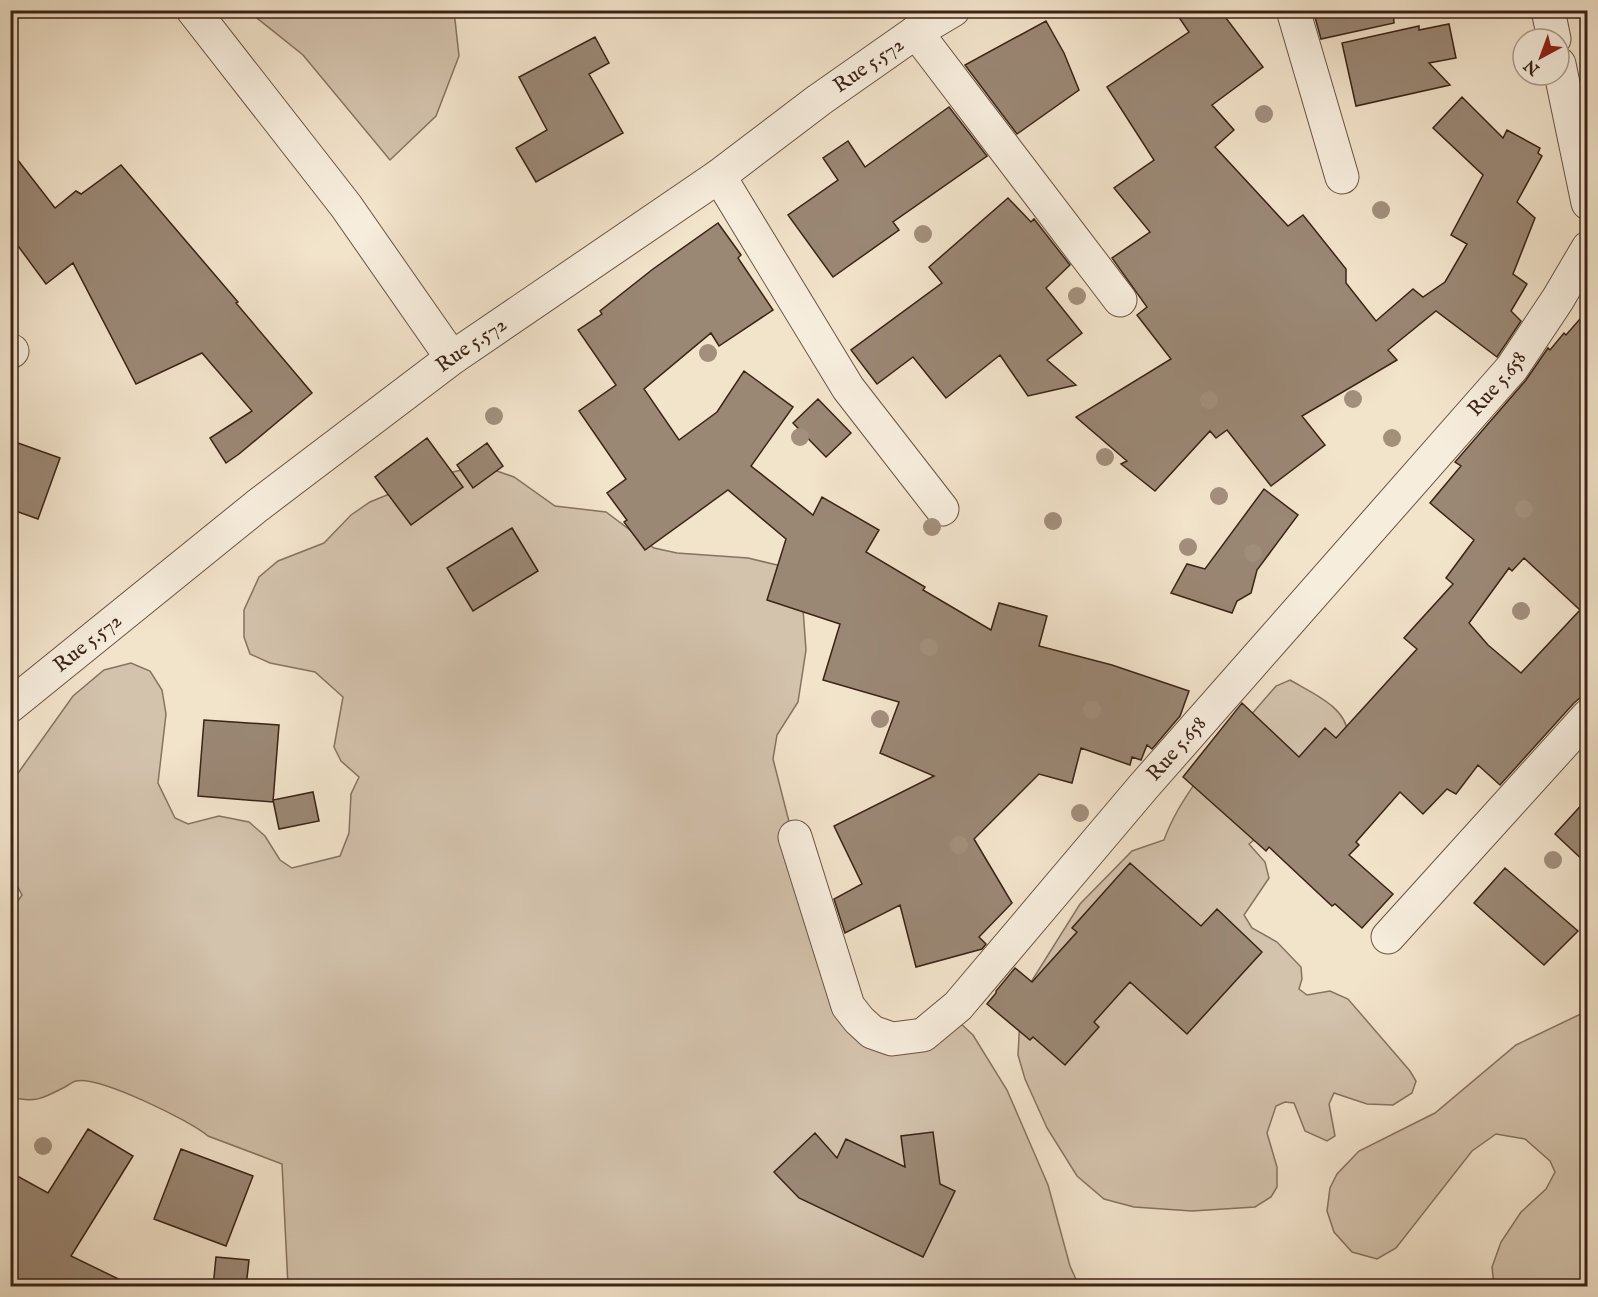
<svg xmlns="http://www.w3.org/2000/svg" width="1598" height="1297" font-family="'IM FELL English',serif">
<rect width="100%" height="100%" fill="#f2e3cb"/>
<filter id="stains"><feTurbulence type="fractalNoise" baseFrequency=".00333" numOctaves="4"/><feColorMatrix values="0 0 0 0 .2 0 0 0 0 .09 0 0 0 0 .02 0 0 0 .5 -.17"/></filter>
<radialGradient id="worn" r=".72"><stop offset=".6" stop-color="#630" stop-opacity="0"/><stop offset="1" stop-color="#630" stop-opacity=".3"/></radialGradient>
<!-- green -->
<path fill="#d3c2ac" stroke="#877261" stroke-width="1.5" d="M244,11h210l5,45 -23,60 -46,44 -87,-105 -55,-44z
M466,469l28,1 20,7 41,29 51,6 48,36 23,5 71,5 33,8 21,29 4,55 -8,52 -21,33 -4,24 24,94 82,182 80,-13 14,13 34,55 41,95 22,81 9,20h-791l-6,-122 -74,-28c-19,-16 -109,-60 -132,-55 -4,1 -9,5 -13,7 -21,11 -29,15 -52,9v-186l11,-16 -7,-13 -4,-3v-96l62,-87 31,-26 27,-7 19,8 12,19 4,24 -8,69 17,35 13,6 31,-8 30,6 16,14 15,24 12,8 48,-12 9,-23 2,-39 8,-17 -18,-16 -7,-14 9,-50 -28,-25 -45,-9 -20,-9 -6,-17v-27l15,-33 19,-16 46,-18 27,-28 19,-13 61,-25z
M1290,680c22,13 57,27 58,55l-51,71 -48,38 16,18 4,16 -25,37 8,13 25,14 24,25 1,12 -3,10 8,6 23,-4 18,8 62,72 6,10 -4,12 -19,12 -26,-1 -33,-11 -5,11 6,32 -8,5 -22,-10 -11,-28 -9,-1 -9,4 -9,27 10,34v20l-6,10 -16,10 -63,4 -58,-4 -30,-8 -27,-23 -30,-48 -22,-49 -7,-24 2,-37 11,-36 49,-78 52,-53 32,-11c19,-54 75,-110 112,-154z
M1587,1011v275h-93l-2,-19 9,-25 20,-30 25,-23 9,-17 -5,-11 -25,-22 -29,-5 -24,17 -76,97 -19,11 -25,-7 -18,-20 -7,-21 3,-23 7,-14 22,-23 76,-38 81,-68z"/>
<!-- building -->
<path fill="#9a8774" stroke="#3b2316" stroke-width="1.5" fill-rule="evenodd" d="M1174,10h46l43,57 -51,38 22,25 -19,17 73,79 15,-11 43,54v14l30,38 37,-32 10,8 22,-15 22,-38 -16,-9 32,-60 -50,-47 29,-31 41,41 4,-8 33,18 -2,5 4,3 -25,46 18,16 -22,56 14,10 -16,27 10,10 -24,36 -61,-46 -48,39 9,10 -95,56 23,29 -54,41 -44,-56 -11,8 -6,-7 -55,60 -34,-27 6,-3 -51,-44 95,-58 -34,-44 10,-8 -35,-49 38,-26 -36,-44 40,-28 -47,-73 82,-55z
M1313,10h80l1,13 -73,16z
M1046,21l18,32 15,37 -62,44 -52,-69z
M1449,24l7,34 -27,5 21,22 -94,21 -14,-63 77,-17v4z
M595,37l14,26 -20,11 34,59 -87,49 -20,-34 31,-18 -28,-53z
M949,107l38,49 -94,66 6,8 -66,47 -45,-62 50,-35 -15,-22 25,-17 17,26z
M10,150l45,58 21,-17 5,3 40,-29 117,137 -2,1 76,90 -73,61 -13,9 -16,-25 42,-27 -50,-58 -66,31 -63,-121 -27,21 -36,-49z
M1008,198l23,24 3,-3 36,46 -24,23 36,45 -35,27 29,25 -48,11 -28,-41 -54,43 -33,-41 -36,27 -26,-34 91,-67 -13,-16z
M718,223l23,32 -3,3 35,52 -54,36 -8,-13 -67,56 35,51 38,-28 27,-41 49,36 -42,59 62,49 9,-18 57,33 -13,22 59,35 -2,3 68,40 8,-27 48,13 -8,30 73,19 77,26 -9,25 -28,33 -5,-4 -6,15 -9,-3 -2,8 -49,-17 -9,35 -33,-9 -65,65 38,64 -33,34 7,7 -4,5 -66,18 -16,-62 -55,28 -11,-34 28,-15 -28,-58 100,-50 -54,-23 19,-51 -76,-22 17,-56 -73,-24 19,-61 -58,-49 -83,60 -21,-28 3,-2 -20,-27 19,-14 -47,-68 37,-26 -38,-55 24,-16 -2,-3 53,-42z
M1587,311v381l-13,11 -74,82 -22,-20 -22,29 -9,-5 -24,25 -23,-22 -44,50 3,3 -10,10 44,39 -31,34 -27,-24 -3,2 -63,-59 -3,4 -83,-74 59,-74 57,54 26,-29 11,10 81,-89 -13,-11 49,-54 -7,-6 28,-38 -44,-37 31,-37 -6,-4 71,-82 22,-32 2,2 14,-17 2,2zM1524,558l56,52 -59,63 -33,-28 -19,-22 40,-55 3,3z
M818,399l33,34 -25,24 -33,-34z
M427,438l36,49 -52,38 -36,-48z
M18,443l42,15 -22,61 -28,-10v-45z
M487,443l16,23 -30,22 -16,-23z
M1264,489l34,26 -41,55 -6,23 -14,8 -5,12 -61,-20 16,-29 18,5z
M512,528l26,43 -65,40 -26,-43z
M204,720l75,5 -6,77 -75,-6z
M313,792l6,29 -40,8 -6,-29z
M1587,799v65l-32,-30z
M1130,863l71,63 16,-17 45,43 -75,82 -57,-52 -36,40 5,5 -34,38 -32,-28 -3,3 -43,-36 9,-11v-2l19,-23 17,14 45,-50 -5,-4z
M1505,868l73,63 -34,34 -70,-62z
M88,1129l45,27 -62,100 64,31h-125v-115l38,21z
M933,1132l7,52 15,7 -32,66 -124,-59 -25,-26 41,-39 22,25 9,-19 59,28 -4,-31z
M181,1149l72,27 -27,70 -72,-27z
M216,1257l33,3 -3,27h-33z"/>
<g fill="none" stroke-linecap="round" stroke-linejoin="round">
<!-- minor casing -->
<g stroke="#695343" stroke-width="35">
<g id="minor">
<path d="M193,10l153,196 106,152"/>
<path d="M1293,10l49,167"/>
<path d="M1548,10l6,29"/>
<path d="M916,32l204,268"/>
<path d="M1559,64l29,139"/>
<path d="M719,176l129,212 94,121"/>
<path d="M10,352l2,-1"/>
<path id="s1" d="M795,837l53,169 11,14 13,12 20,7 31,-4 35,-29 186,-220 368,-418 46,-69 30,-51"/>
<path d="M1388,937l200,-221"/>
</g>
</g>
<!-- tertiary casing -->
<g stroke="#695343" stroke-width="35">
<g id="tertiary">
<path id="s2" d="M10,706l247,-200 195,-148 267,-182 100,-76 97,-68 37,-22"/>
</g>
</g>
<!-- minor -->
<use href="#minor" stroke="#f7eddd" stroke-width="33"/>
<!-- tertiary -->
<use href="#tertiary" stroke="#f7eddd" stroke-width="33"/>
</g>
<!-- trees -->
<g fill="#a28f7c">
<circle cx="1264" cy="114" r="9"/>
<circle cx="1381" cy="210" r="9"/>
<circle cx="923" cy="234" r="9"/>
<circle cx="1077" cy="296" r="9"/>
<circle cx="708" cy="353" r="9"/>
<circle cx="1353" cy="399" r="9"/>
<circle cx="1209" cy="400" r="9"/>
<circle cx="494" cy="416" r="9"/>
<circle cx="800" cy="437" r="9"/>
<circle cx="1392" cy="438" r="9"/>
<circle cx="1105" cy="457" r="9"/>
<circle cx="1219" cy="496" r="9"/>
<circle cx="1524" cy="509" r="9"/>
<circle cx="1053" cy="521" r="9"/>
<circle cx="932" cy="527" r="9"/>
<circle cx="1188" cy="547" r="9"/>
<circle cx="1253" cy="553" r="9"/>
<circle cx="1521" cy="611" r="9"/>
<circle cx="929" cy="647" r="9"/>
<circle cx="1092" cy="710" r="9"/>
<circle cx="880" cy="719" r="9"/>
<circle cx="1080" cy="813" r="9"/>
<circle cx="959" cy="845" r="9"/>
<circle cx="1553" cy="860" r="9"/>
<circle cx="43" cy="1146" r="9"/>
</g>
<g text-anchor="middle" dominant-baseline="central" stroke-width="6" stroke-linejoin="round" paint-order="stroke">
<!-- street labels -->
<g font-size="21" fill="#3b2316" stroke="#f7eddd">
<text stroke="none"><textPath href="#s2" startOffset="1072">Rue 5.572</textPath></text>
<text stroke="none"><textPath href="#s2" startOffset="586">Rue 5.572</textPath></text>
<text stroke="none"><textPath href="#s1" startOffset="1134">Rue 5.658</textPath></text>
<text stroke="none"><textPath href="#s2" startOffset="100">Rue 5.572</textPath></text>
<text stroke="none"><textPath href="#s1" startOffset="648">Rue 5.658</textPath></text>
</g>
</g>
<!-- margin -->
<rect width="1598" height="1297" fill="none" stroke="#f2e3cb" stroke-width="36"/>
<rect x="12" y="12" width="1574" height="1273" fill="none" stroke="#3b2316" stroke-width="3"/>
<rect x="18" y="18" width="1562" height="1261" fill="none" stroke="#3b2316" stroke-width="1.5"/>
<!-- north arrow -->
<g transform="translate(1541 57) rotate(221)"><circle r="28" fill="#f7eddd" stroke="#ac9c8d" stroke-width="1.5"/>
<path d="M0-4.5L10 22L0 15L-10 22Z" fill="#8f2418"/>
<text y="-9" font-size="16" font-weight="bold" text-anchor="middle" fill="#3b2316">N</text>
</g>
<rect width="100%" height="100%" filter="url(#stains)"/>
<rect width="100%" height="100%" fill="url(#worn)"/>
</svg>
